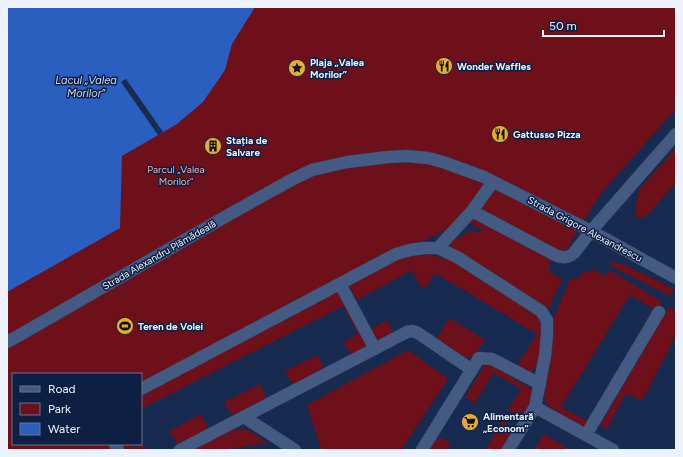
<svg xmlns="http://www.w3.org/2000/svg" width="683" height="457" font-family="Figtree,sans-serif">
<rect width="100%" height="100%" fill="#172a4f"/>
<!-- green -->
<path fill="#6e101a" d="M7,7h669v102l-75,84 -35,57 -7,1 -10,13 2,2 -3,5 14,8 -15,33 -95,-62 -2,-6 1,-4 9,-3 9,-6 11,1 2,-2 -22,-12 -15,12 -31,16 -273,136v-8h-128v70h120l2,4 8,-4 4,6h-140z
M676,148v35l-32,35 -8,-1 -1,-8 4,-20z
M430,254l28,9 79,53 6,14 -4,30 -6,11 -4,1 -13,-5 21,-33 -102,-61 -10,16 -5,-3 -8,-16 -55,30 -7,-12 1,-6 46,-24z
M609,261l16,4 49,24 -4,7 -59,-30z
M594,270l12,6 3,-6 53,32 -5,9 -27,-16 -69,112 28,15 -4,6 -38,-23 -3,-10 9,-75 18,-43 5,3 6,-7z
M337,293l4,4 25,47 -1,5 -11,5 -4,-1 -7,-11 15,-8 -15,-28 -202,103v-15l189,-99z
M669,307l7,4 -1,9 1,15 -34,66 -16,-8 -20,37 -5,-6z
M449,318l36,22 -12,16 -7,2 -11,-4 -19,-14z
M387,320l5,10 -2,5c-12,8 -13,5 -20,-5z
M408,350l40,29 -47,71h-78l-2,-1 -14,-44z
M317,355l6,10 -2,6 -25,13 -5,-2 -6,-11z
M484,366h8l40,23c2,11 -4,18 -12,24h-7l-5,-3 13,-21 -28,-16 -18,30 -10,-6z
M260,384l6,13 -2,2 -30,16 -3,-2 -7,-11z
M201,414l6,11 -1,5 -24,13h-5l-8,-12z
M502,421l8,5 2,8 -9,16h-15l-2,-1z
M233,429l15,1 19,13 -45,7h-27v-2z
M544,434l26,16h-36z
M442,438l9,5 -4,7h-20l6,-9z"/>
<!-- water -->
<path fill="#2a5ebf" d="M7,7h248l-23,37 -7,26 -22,32 -26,22 -55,32 -2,72 -113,64z"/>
<!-- pier -->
<path fill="#172a4f" d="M126,79l37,53 -5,3 -37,-53z"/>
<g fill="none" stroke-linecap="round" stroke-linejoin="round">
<!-- minor casing -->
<g stroke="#354260" stroke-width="13">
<path id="minor" d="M493,182l-21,29 85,45c7,2 11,2 17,-3l17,-22 85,-97
M438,248l34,-37
M340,284l35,65
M7,342l11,-6 212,-122 63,-35 19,-9 35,-8 41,-5 19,-1 21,2 15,4 41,15 107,54 85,47
M141,389l255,-135 14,-4 14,-2h14l19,9 84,54 6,9v14l-2,22 -10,51 -27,43
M535,407l78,43
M244,417l51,33
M586,435l73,-123
M115,444l3,6
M180,450l227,-118 6,-1 5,2 54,37
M422,450l57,-92 13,1 48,25"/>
</g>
<!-- minor -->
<use href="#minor" stroke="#435a82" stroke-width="12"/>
</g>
<!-- icons -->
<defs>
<g id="restaurant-disc" transform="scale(0.9)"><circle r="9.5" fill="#e5ad36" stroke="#0d2044"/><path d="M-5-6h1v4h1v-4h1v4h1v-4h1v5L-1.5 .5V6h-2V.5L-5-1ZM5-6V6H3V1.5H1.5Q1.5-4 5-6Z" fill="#111"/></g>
<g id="sight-disc" transform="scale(0.9)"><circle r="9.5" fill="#e5ad36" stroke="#0d2044"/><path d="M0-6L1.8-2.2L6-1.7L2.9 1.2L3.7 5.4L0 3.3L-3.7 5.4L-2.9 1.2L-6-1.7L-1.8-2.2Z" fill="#111"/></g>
<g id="building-disc" transform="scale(0.9)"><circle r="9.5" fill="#e5ad36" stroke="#0d2044"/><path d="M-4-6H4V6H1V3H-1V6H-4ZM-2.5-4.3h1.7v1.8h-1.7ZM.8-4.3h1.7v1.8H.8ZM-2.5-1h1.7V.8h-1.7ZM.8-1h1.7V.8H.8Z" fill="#111"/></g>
<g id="stadium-disc" transform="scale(0.9)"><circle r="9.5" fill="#e5ad36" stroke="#0d2044"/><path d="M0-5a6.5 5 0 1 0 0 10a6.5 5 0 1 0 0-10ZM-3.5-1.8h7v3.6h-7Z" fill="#111"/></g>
<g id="supermarket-disc" transform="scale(0.9)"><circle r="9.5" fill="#e5ad36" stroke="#0d2044"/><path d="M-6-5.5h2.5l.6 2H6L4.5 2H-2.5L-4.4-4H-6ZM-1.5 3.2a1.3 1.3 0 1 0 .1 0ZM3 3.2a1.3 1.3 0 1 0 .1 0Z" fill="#111"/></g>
</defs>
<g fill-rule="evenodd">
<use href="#restaurant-disc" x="444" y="66"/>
<use href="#sight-disc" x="297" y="68"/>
<use href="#restaurant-disc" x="500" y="134"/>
<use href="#building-disc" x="213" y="146"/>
<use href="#stadium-disc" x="125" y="326"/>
<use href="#supermarket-disc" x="470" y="422"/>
</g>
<g text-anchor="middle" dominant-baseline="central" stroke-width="3" stroke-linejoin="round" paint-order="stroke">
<!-- poi labels -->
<g font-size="10" font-weight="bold" fill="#ecf2fb" stroke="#0d2044" text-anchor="start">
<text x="310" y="62">Plaja „Valea<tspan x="310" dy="12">Morilor”</tspan></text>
<text x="457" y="66">Wonder Waffles</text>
<text x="513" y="134">Gattusso Pizza</text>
<text x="226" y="140">Stația de<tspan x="226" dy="12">Salvare</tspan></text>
<text x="138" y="326">Teren de Volei</text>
<text x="483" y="416">Alimentară<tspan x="483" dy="12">„Econom”</tspan></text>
</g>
<!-- park labels -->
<g font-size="10" fill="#f1afad" stroke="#0d2044">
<text x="176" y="169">Parcul „Valea<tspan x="176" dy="12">Morilor”</tspan></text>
</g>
<!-- street labels -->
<g font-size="10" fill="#ecf2fb" stroke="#0d2044">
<text transform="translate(585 229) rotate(28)">Strada Grigore Alexandrescu</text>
<text transform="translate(159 255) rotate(-30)">Strada Alexandru Plămădeală</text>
</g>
<!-- water labels -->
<g font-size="11" font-style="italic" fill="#cddcf5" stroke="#0d2044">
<text x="86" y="80">Lacul „Valea<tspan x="86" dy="13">Morilor”</tspan></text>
</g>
</g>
<!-- border -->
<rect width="683" height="457" fill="none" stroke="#ecf2fb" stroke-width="16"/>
<!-- legend -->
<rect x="12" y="373" width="130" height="72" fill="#0d2044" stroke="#66748d"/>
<rect x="20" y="386" width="20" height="6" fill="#435a82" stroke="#66748d"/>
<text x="48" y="393" font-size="12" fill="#ecf2fb">Road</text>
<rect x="20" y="403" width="20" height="12" fill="#6e101a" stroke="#66748d"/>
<text x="48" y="413" font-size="12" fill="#ecf2fb">Park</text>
<rect x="20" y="423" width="20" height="12" fill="#2a5ebf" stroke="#66748d"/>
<text x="48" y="433" font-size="12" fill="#ecf2fb">Water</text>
<!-- scale -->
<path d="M543 30v6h121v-6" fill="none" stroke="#ecf2fb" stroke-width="2"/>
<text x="549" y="30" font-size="12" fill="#ecf2fb" stroke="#0d2044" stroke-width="3" paint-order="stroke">50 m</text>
</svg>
